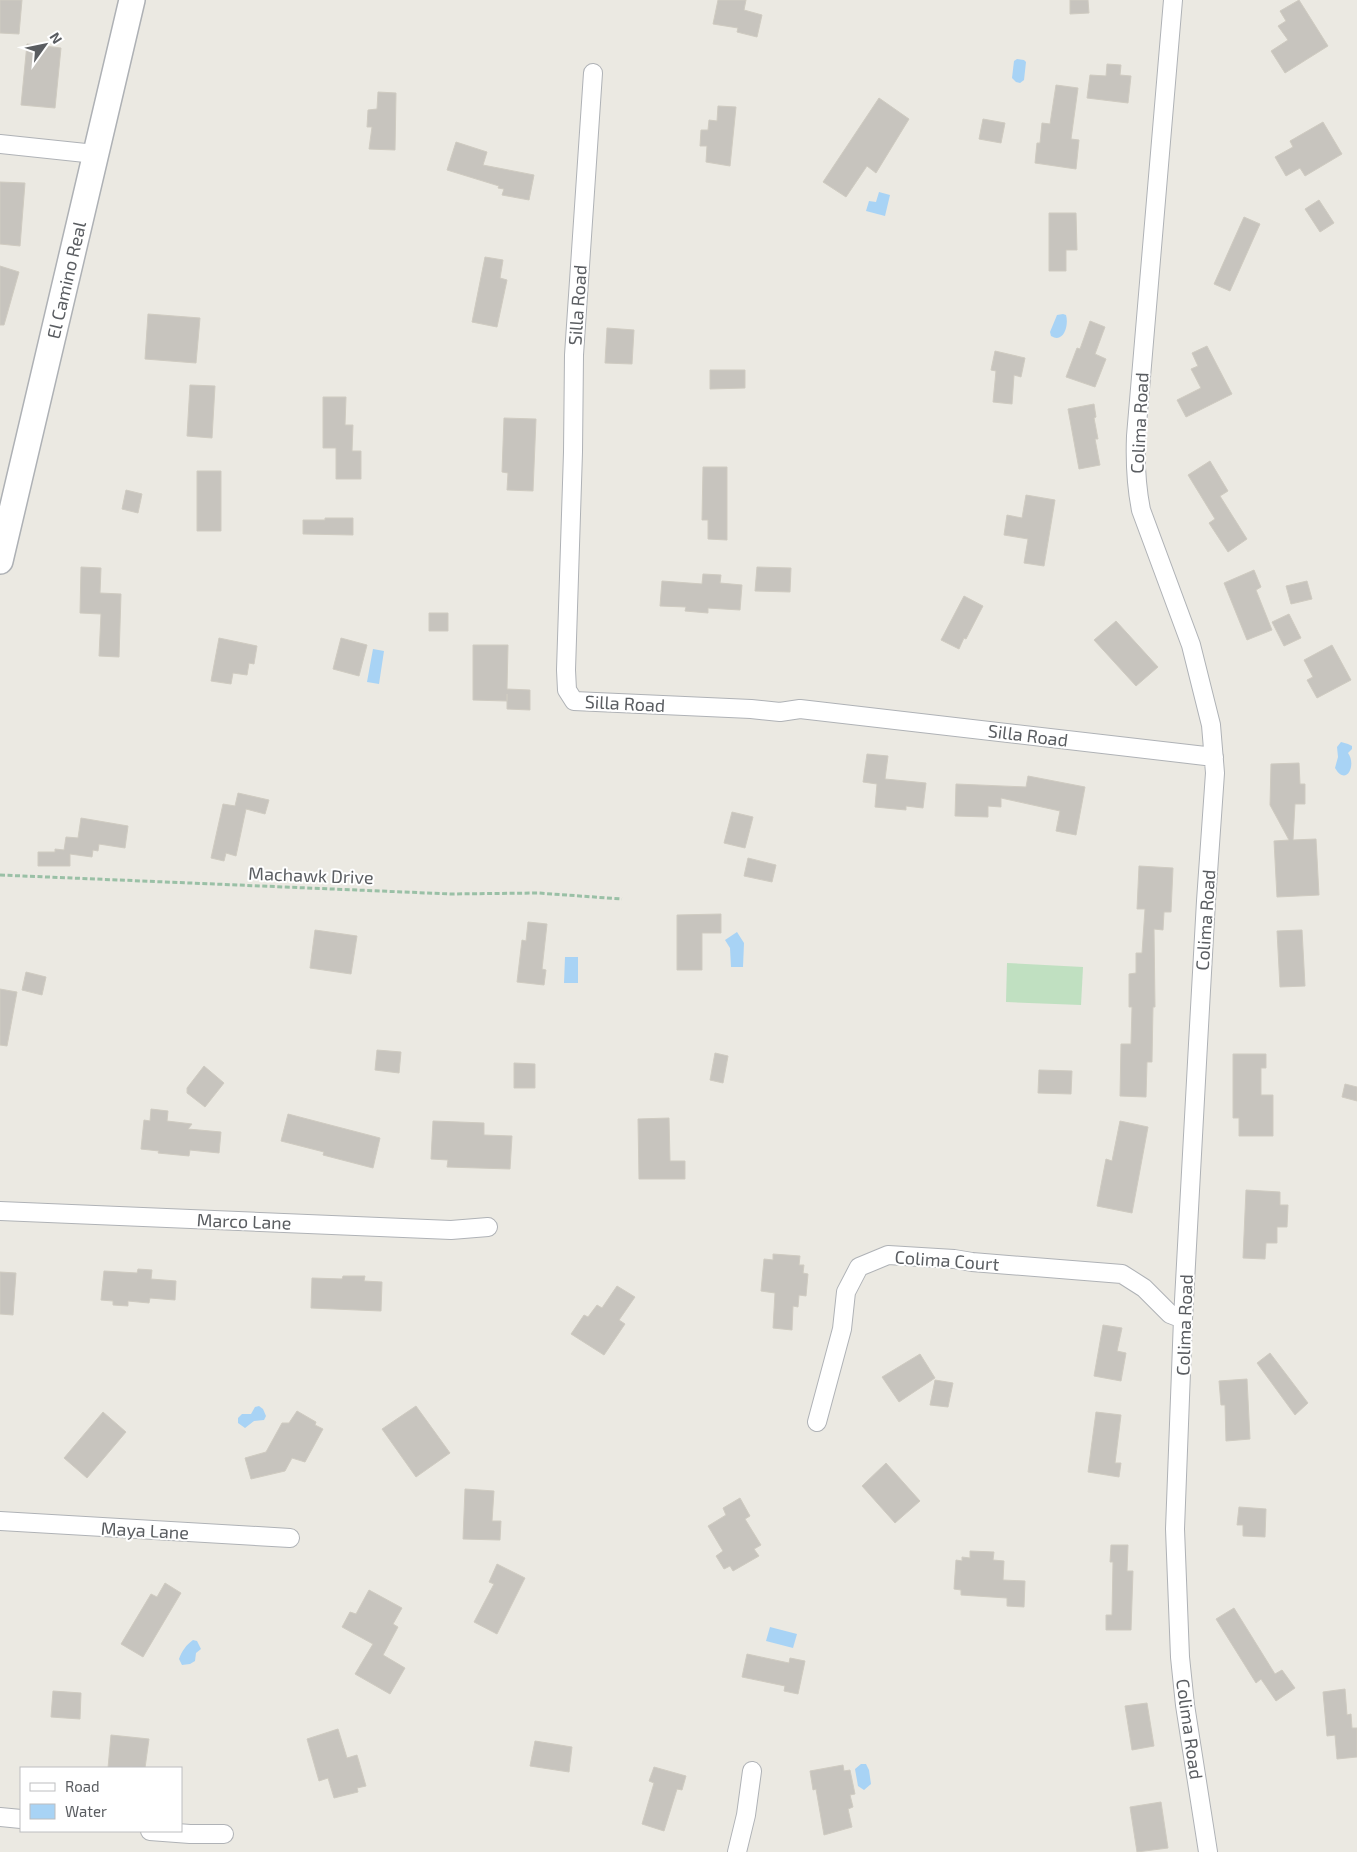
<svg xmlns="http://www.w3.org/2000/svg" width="1357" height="1852" font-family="'Exo 2',sans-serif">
<rect width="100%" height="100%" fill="#ebe9e2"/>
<!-- green -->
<path fill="#c0e0c1" d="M1007,963l76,4 -2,38 -75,-3z"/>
<!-- water -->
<path fill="#a8d3f5" d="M1017,59l7,1 2,2 -2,18 -4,3 -4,-1 -4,-4 2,-17z
M879,192l11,3 -5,21 -19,-5 3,-10 7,1z
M1063,314l3,1c3,10 -2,29 -15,21l-1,-4 7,-17z
M373,649l11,2 -5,33 -12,-2z
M1341,742l7,2 4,2v3l-4,4c9,12 -2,34 -13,15l3,-11 -1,-10z
M737,932l7,11 -1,24h-12l-1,-19 -5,-8z
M565,957h13v26h-14z
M259,1406l4,3 3,7 -2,4 -10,1 -9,7 -7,-5v-5l4,-4h9l4,-7z
M770,1627l27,7 -4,14 -27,-7z
M193,1640l4,1 4,8 -5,4 -1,8 -5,3 -8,1 -3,-6c3,-8 7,-14 14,-19z
M861,1764h5l3,6 2,14 -7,6 -6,-4 -3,-17z"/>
<!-- building -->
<path fill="#c7c4be" stroke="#cfcbc1" d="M0,0h22l-3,34 -19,-1z
M718,0h28l-2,10 18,5 -5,22 -20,-5 1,-4 -25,-4z
M1070,0h18l1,13 -19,1z
M1299,0l29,46 -43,27 -14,-22 17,-11 -10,-14 8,-5 -6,-10z
M27,44l34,4 -6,60 -34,-3z
M1107,64l14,1 -1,10 11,1 -3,27 -41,-5 3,-23 16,1z
M1056,85l22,3 -7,51 8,1 -3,29 -41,-6 2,-20h3l2,-20 8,1z
M378,92l18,1 -1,57 -26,-1 3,-22h-5l1,-17 9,-1z
M879,98l30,21 -33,54 -9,-7 -21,31 -23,-15z
M718,106l18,1 -6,59 -24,-4 1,-16h-7l1,-16h7l1,-10 8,1z
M983,119l22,4 -4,20 -22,-4z
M1323,122l19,32 -37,22 -5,-8 -14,8 -11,-19 18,-10 -3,-6z
M456,142l31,10 -4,13 51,10 -5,25 -27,-5 2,-6 -6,-1 1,-2 -52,-16z
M0,182l25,1 -5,63 -20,-2z
M1319,200l15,23 -14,9 -15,-23z
M1049,213h27l1,37h-11v21h-17z
M1244,217l16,7 -30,67 -16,-7z
M485,257l18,3 -3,18 7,2 -10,47 -25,-5z
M0,266l19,6 -15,53h-4z
M148,314l52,4 -4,45 -51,-4z
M1090,321l15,6 -10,27 11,5 -11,28 -29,-10 11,-29 3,1z
M607,328l27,2 -2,34 -27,-1z
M1207,346l25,48 -46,23 -9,-17 24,-12 -10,-19 7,-3 -6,-13z
M995,351l30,7 -4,19 -7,-2 -2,29 -19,-2 3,-31 -5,-1z
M710,370h35v18l-35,1z
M190,385l25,1 -3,52 -25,-2z
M323,397h23l-1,28h8l-1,26h9v28h-25v-31h-13z
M1094,404l2,13 -2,1 4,21h-3l5,26 -21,4 -11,-60z
M504,418l32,1 -3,72 -26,-1 1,-17 -6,-1z
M1210,461l18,30 -8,5 27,43 -19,13 -19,-29 6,-4 -27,-44z
M703,467h24v73l-19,-1v-19h-6z
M197,471h24v60h-24z
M126,490l16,4 -4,19 -16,-4z
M1026,495l29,5 -11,66 -20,-3 4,-24 -24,-4 3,-20 15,3z
M325,518h28v17l-50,-1v-14h22z
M81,567l20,1 -1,25 21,1 -2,63 -20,-1 2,-42 -21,-1z
M757,567l34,1 -1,24 -35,-1z
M1254,570l7,17 -5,3 16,40 -25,10 -23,-57z
M703,574l18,1 -1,8 22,2 -2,25 -32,-2v5l-23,-2 1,-4 -26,-1 2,-25 40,3z
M1307,581l5,18 -21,5 -5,-18z
M964,596l19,10 -17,33 -2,-1 -5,11 -18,-9z
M429,613h19v18h-19z
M1289,614l12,24 -17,8 -12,-24z
M1116,621l42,46 -22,19 -42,-46z
M219,638l38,8 -3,18 -5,-1 -2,12 -14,-2 -2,11 -20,-3z
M341,638l26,7 -8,31 -26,-7z
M473,645h35l-1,44 23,1v20l-23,-1v-15v7l-34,-1z
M1332,645l19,35 -34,18 -10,-18 6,-3 -9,-17z
M867,754l21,2 -3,23 41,4 -3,25 -17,-2v4l-31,-3 2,-23 -14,-2z
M1299,763l1,21h5v20h-10l-2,36 23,-1 3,56 -42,2 -3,-56 15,-1 -19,-35 1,-41z
M1028,776l57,11 -9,48 -20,-4 4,-20 -59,-13v9l-13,-1v11l-33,-1 1,-32 70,3z
M238,793l31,7 -4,14 -19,-5 -10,47 -10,-3 -2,8 -13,-3 12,-54 12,2z
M732,812l21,5 -8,31 -21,-5z
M81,818l47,8 -3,22 -26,-4 -1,7 -5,-1 -1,7 -22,-3v12h-32v-14h17v-3l9,1 2,-13 12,1z
M748,858l28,7 -4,17 -28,-6z
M1139,866l34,2 -2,44h-7l-1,18 -9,-1 1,78h-2l-1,55h-5l-1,35 -26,-1 1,-52h10l1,-37h-3v-33l7,-1v-20h6l3,-44h-8z
M721,914v19h-19v37h-25v-55z
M528,922l19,2 -5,45 4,1 -2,15 -27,-3 5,-42 4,1z
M315,930l42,6 -6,38 -41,-6z
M1302,930l3,56 -25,1 -3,-56z
M26,972l20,5 -4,18 -20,-5z
M0,989l17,3 -10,54 -7,-1z
M377,1050l24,2 -2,21 -24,-3z
M715,1053l13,3 -5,27 -13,-3z
M1233,1054h33v14h-5v27h12v41h-34v-18h-6z
M514,1063l21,1v24h-21z
M204,1066l20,17 -19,24 -18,-14v-5z
M1039,1070l33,1 -1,23 -33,-1z
M1345,1084l12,3v14l-15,-4z
M151,1109l17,2 -1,10 25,3 -4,5 33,3 -2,21 -29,-3 -1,6 -31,-3 1,-2 -18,-2 3,-29 6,1z
M288,1114l92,24 -7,30 -50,-13 1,-3 -43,-11z
M669,1118l1,43h15v18h-46l-1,-60z
M433,1121l51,2v12l28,1 -2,33 -63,-2 1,-7 -17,-1z
M1120,1121l28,6 -16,86 -35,-7 9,-47 6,2z
M1246,1190l34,2v13h8l-1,22h-10v16h-11l-1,16 -22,-1z
M773,1254l27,2 -1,9h5l-1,8 5,1 -2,22 -7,-1 -1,12 -5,-1 -1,24 -19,-2 2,-35 -14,-2 3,-32 9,1z
M138,1269l14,1 -1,9 25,2 -1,19 -25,-2 -1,5 -21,-2v5l-15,-1v-4l-12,-1 3,-29 33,2z
M0,1272l16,1 -3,42 -13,-1z
M343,1276h22l-1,5 18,1 -1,29 -70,-3 1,-30 30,1z
M617,1286l18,11 -16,23 6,4 -21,31 -33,-21 13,-19 4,2 9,-12 5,3z
M1103,1325l19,3 -5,23 9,2 -5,28 -27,-5z
M1270,1353l38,50 -13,12 -38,-52z
M920,1354l15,24 -36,24 -17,-25z
M1247,1379l3,60 -24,2 -1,-36h-4l-2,-24z
M935,1380l18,3 -5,24 -18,-2z
M416,1406l34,47 -34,24 -34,-48z
M297,1411l19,11 -1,3 8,4 -18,33 -13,-4 -7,13 -34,8 -6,-21 21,-6 16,-29h7z
M103,1412l23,20 -39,46 -23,-20z
M1096,1412l25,3 -6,48h6l-2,14 -31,-5z
M886,1463l34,38 -25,22 -33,-37z
M465,1489l29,2 -2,30h9l-1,19 -37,-1z
M740,1498l10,18 -5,3 16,26 -7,4 5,7 -26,15 -3,-5 -6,3 -8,-13 7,-5 -15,-25 18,-11 -3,-7z
M1239,1507l27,2 -1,28 -22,-1v-11h-6z
M1111,1545h17l-1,26h6l-2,59h-25v-15h6l1,-53h-3z
M970,1551l24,1 -1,8 11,1 -1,19 22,1 -1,26 -17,-1v-8l-46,-3v-5l-7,-1 2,-29 6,1v-4l8,1z
M497,1564l28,14 -28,56 -23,-12 20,-38 -5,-2z
M165,1583l16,10 -38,64 -22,-13 30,-50 6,3z
M369,1590l33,18 -9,16 5,3 -15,28 22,13 -15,26 -35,-20 18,-30 -31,-17 8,-15 6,2z
M1234,1608l41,66 7,-4 13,18 -19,13 -15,-22 -5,4 -40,-64z
M747,1654l42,9 1,-5 15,3 -7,33 -14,-3 1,-5 -43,-9z
M1345,1689l2,26 4,-1 1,14h5v29l-20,2 -2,-24 -8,1 -4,-44z
M53,1691l28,2 -1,26 -29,-2z
M1147,1703l7,43 -22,4 -7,-44z
M338,1729l9,29 10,-3 9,31 -9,2 1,4 -24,6 -6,-20 -9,3 -12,-42z
M111,1735l38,4 -4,29 -15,-1v1h-22z
M535,1741l37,6 -3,25 -39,-6z
M843,1765l1,6 6,-1 5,24 -5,1 3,12 -5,2 4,18 -28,8 -8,-46 -3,1 -3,-19z
M654,1767l32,9 -4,14 -5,-1 -13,42 -22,-7 12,-41 -5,-2z
M1161,1802l7,46 -31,4 -7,-45z"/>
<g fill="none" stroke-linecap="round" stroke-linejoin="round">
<!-- minor casing -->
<g stroke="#afb2b6" stroke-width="20">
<path id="minor" d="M1173,0l-37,436c-1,26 0,49 5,74l50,135 20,80 4,48 -9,128 -8,143 -15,275 -8,210 5,128 5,48 23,147
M593,73l-19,282 -1,97 -7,218 1,20 7,11 177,8 29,3 20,-3 414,48
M0,144l95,10
M0,1211l451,19 37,-3
M817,1422l25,-93 4,-37 13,-25 29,-12 66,4 18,3 150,12 22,14 26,26 13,5
M0,1521l290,17
M0,1817l21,2
M150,1831l40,3h34
M737,1852l9,-37 6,-44"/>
</g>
<!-- secondary casing -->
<g stroke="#aeb1b5" stroke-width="28">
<path id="secondary" d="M0,561l132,-561"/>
</g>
<!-- path -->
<path stroke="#9ac0a6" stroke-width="3" stroke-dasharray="5 2.5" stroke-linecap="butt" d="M0,875l451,19 87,-1 84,6"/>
<!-- minor -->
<use href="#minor" stroke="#fff" stroke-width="18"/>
<!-- secondary -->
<use href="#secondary" stroke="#fff" stroke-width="25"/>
</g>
<g text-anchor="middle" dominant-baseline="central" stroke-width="4" stroke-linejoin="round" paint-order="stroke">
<!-- street labels -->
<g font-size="18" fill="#5a5d61" stroke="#fff">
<text transform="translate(66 280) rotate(-77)">El Camino Real</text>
<text transform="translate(577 305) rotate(-86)">Silla Road</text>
<text transform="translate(1139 423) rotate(-87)">Colima Road</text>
<text transform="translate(625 703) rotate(3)">Silla Road</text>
<text transform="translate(1028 735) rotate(7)">Silla Road</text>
<text transform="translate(311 875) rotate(2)">Machawk Drive</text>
<text transform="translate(1205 920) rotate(-86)">Colima Road</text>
<text transform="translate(244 1221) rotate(2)">Marco Lane</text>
<text transform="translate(947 1260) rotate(4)">Colima Court</text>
<text transform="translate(1184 1325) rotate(-88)">Colima Road</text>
<text transform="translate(145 1530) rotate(3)">Maya Lane</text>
<text transform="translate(1190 1729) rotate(82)">Colima Road</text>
</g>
</g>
<!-- legend -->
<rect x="20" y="1767" width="162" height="65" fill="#ffffff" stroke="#bdbec0"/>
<rect x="30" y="1783" width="25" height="8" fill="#ffffff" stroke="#bdbec0"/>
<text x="65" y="1792" font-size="15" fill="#5a5d61">Road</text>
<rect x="30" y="1804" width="25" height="15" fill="#a8d3f5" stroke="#bdbec0"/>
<text x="65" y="1817" font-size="15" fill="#5a5d61">Water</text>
<!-- north arrow -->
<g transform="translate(45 45) rotate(57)" stroke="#ffffff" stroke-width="4" paint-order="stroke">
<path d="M0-4L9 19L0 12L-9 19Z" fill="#5a5d61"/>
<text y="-8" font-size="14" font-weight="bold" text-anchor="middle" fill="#5a5d61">N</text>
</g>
</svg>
